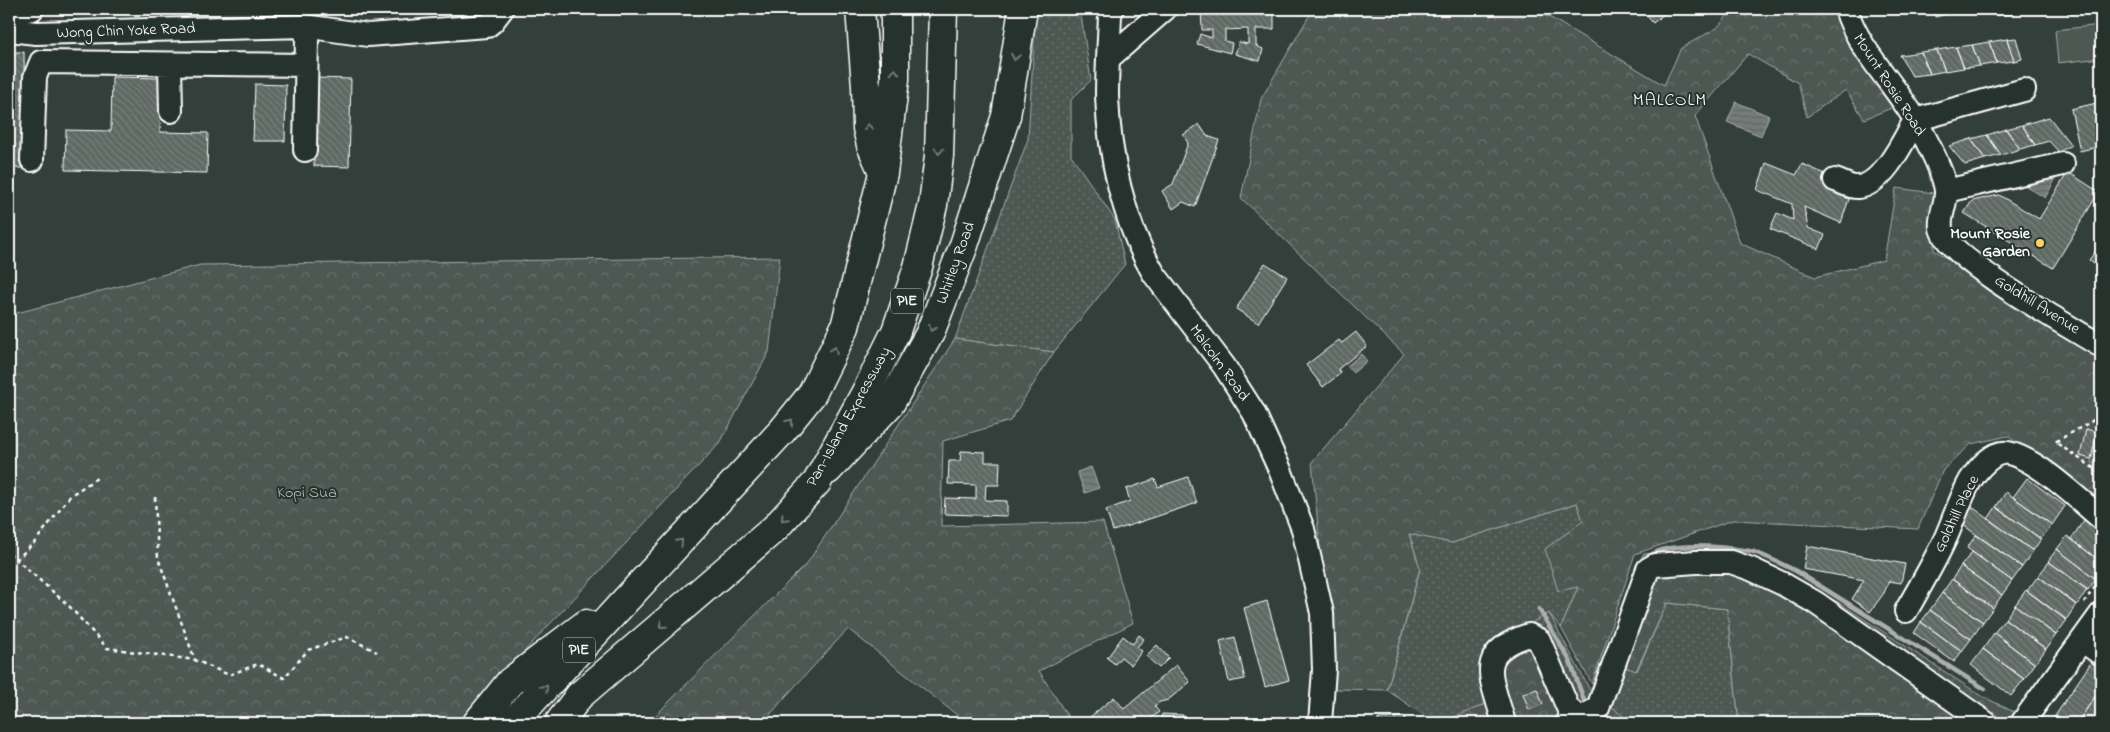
<svg xmlns="http://www.w3.org/2000/svg" width="2110" height="732" font-family="'Indie Flower',sans-serif">
<defs>
<pattern id="grass-dots" width="8" height="8" patternUnits="userSpaceOnUse" patternTransform="scale(1.25)"><rect width="8" height="8" fill="#4d5853"/><path d="M2 2h.1M6 6h.1" fill="none" stroke="#68716d" stroke-width="1.8" stroke-linecap="round"/></pattern>
<pattern id="forest-crowns" width="20" height="18" patternUnits="userSpaceOnUse" patternTransform="scale(1.25)"><rect width="20" height="18" fill="#4d5853"/><path d="M2 6a3 3 0 1 1 6 0M12 15a3 3 0 1 1 6 0" fill="none" stroke="#68716d"/></pattern>
<pattern id="water-rules" width="6" height="5" patternUnits="userSpaceOnUse" patternTransform="scale(1.25)"><rect width="6" height="5" fill="#737b78"/><path d="M0 2.5h6" fill="none" stroke="#606462"/></pattern>
<pattern id="building-back-hatch" width="6" height="6" patternUnits="userSpaceOnUse" patternTransform="scale(1.25)"><rect width="6" height="6" fill="#5f6964"/><path d="M-1 5l2 2M0 0l6 6M5-1l2 2" fill="none" stroke="#77807b"/></pattern>
</defs>
<rect width="100%" height="100%" fill="#333f3a"/>
<filter id="ink" filterUnits="userSpaceOnUse"><feTurbulence type="fractalNoise" baseFrequency=".02" numOctaves="2"/><feDisplacementMap in="SourceGraphic" scale="10" xChannelSelector="R" yChannelSelector="G"/><feConvolveMatrix kernelMatrix="1 2 1 2 8 2 1 2 1" color-interpolation-filters="sRGB"/></filter>
<g filter="url(#ink)">
<!-- grass -->
<path fill="url(#grass-dots)" stroke="#a6aca9" d="M1036,9h44l11,71 -20,20v55l44,65 10,44 -71,88 -99,-13 73,-200z
M1577,503l7,18 -6,66 -17,41 -12,-15 -58,89 -51,21h-5l-48,-33 33,-121 -11,-36 43,10z
M1667,603l60,6 12,114h-109l-21,-19 14,-38 14,5z"/>
<!-- forest -->
<path fill="url(#forest-crowns)" stroke="#a6aca9" d="M1313,9h234l-1,6 118,70 17,-37 36,-20 16,-19h101l6,18 54,80 -30,12 -18,-29 -39,27 -9,-34 -50,-29 -53,62 45,127 75,34 69,-17 12,-72 38,5v57l167,106v151l-93,-71 -37,8 -28,26 -25,59 -185,-9 -98,34 -43,130 -31,-56 17,-41 -20,4 -13,-42 38,-28 -6,-18 -125,40 -43,-9 11,34 -33,122 -54,-1 -21,-227 92,-108 -163,-156 20,-99z
M780,257l-11,95 -49,91 -263,280h-448v-408l191,-50z
M955,339l99,13 -44,69 -67,20 -2,85 162,-4 30,101 -94,48 33,52h-105l-119,-94 -62,67 -23,27h-115l160,-161z
M1671,553l57,1 41,12 69,36 144,94 54,27h-297l-12,-114 -60,-6 -31,68 -13,-5 -14,38 21,19h-134l-12,-73 65,-37 42,79 52,-138z
M1491,702l4,21h-55z"/>
<!-- garden -->
<path fill="#4d5853" stroke="#a6aca9" d="M2101,25v33l-43,5 -3,-33z
M2101,423v42l-10,-2z"/>
<!-- water -->
<path fill="url(#water-rules)" stroke="#abb0ae" d="M1736,102l33,14 -8,20 -34,-14z
M2059,173l-14,25 -19,-12 3,-9z
M1361,354l6,7 -14,12 -6,-7z
M1091,467l8,21 -14,5 -8,-21z"/>
<g fill="none" stroke-linecap="round" stroke-linejoin="round">
<!-- stream -->
<path stroke="#abb0ae" stroke-width="4.5" d="M1647,560c10,-21 87,-13 107,-8 14,5 28,12 42,19l189,118
M1539,609l31,52 16,45"/>
</g>
<!-- building -->
<path fill="url(#building-back-hatch)" stroke="#fff" d="M1201,9h73v20h-18v17l7,3 -3,12 -25,-7 4,-12 9,2v-15l-23,1v11l7,2 -2,10 -33,-9 3,-10 12,4v-8h-10z
M1641,9h29l-17,14z
M1933,9h35l-33,8z
M1991,9h20l1,5 -19,1z
M2067,9h34v1l-33,4z
M2016,38l6,21 -8,2 -7,-22z
M2007,39l7,22 -17,2 -8,-21z
M1989,42l8,21 -17,3 -8,-21z
M1972,45l8,21 -16,2 -8,-21z
M1956,47l8,21 -19,3 -8,-21z
M1937,50l8,21 -15,3 -9,-22z
M9,52h15l1,95h-3v21h-13z
M1921,52l9,22 -18,2 -12,-21z
M112,77l50,1 -2,54 48,1 -1,40 -142,-3 1,-40 45,1z
M316,78l35,1 -2,88 -35,-1z
M255,84l31,1 -1,56h-32z
M2101,102v44l-21,5 -9,-42z
M2049,117l22,28 -12,7 -10,-11 -14,4 -13,-20z
M1199,124l8,12 12,4 -24,67 -12,-5 -10,7 -11,-18 11,-7 15,-41 -5,-8z
M2022,125l13,20 -15,4 -14,-20z
M2006,129l14,20 -19,6 -14,-20z
M1987,135l14,20 -16,4 -14,-20z
M1971,139l14,20 -20,6 -16,-19z
M1766,163l30,12 6,-11 28,12 -4,11 24,9 -9,27 -37,-16 4,21 17,7 -6,14 -49,-20 7,-16 16,7 -1,-16 -35,-14z
M2068,172l31,20 -46,76 -89,-55 8,-12 27,-6 40,24z
M2101,244v26l-12,-10z
M1265,263l22,14 -29,46 -22,-14z
M1356,332l11,14 -29,23 3,4 -18,14 -17,-22 33,-25 3,3z
M2086,429l11,3 -6,27 -11,-3z
M961,451l24,1v10h15l-1,23h-13l-1,15 22,1v15l-63,-2 1,-16 31,1v-14l-28,-1 1,-23h11z
M1188,477l9,26 -84,28 -7,-21 24,-9 -4,-12 29,-10 3,8z
M2027,478l38,28 -13,19 -39,-28z
M2006,492l46,33 -11,14 -45,-32z
M1968,504l65,47 -11,16 -66,-47z
M1996,507l45,32 -8,12 -45,-32z
M2084,520l17,13v29l-30,-23z
M1976,535l46,32 -10,14 -45,-33z
M2067,536l34,26v10l-5,7 -39,-30z
M1807,546l98,18 -4,19 -12,-2 -5,12 -14,19 -18,-13 12,-19 -61,-11z
M2057,549l39,30 -8,11 -40,-29z
M1972,552l40,29 -10,14 -41,-29z
M2049,562l38,28 -10,15 -39,-29z
M1961,566l41,29 -9,13 -41,-29z
M2038,576l38,29 -10,15 -39,-29z
M1952,579l41,29 -10,14 -41,-29z
M2026,590l41,30 -11,15 -41,-30z
M1942,593l41,29 -12,17 -41,-29z
M1267,601l22,79 -24,7 -21,-79z
M2015,605l41,30 -10,14 -41,-30z
M1930,610l41,29 -9,12 -41,-29z
M2005,619l41,30 -11,15 -41,-31z
M1921,622l41,29 -8,11 -40,-29z
M1994,633l41,31 -11,15 -41,-30z
M1139,635l5,4 -7,8 5,4 -11,14 -10,-8 -6,7 -8,-6 16,-22 10,8z
M1235,637l10,42 -16,3 -9,-41z
M1157,645l12,13 -10,10 -13,-12z
M1983,649l41,30 -13,17 -40,-31z
M2092,661l9,6v21l-24,35h-24l-2,-1z
M1176,665l14,17 -22,18 -8,2 -6,4 5,6 -9,7 11,1 1,-6 21,1 -1,8h-99l31,-26 10,12z
M2101,688v35h-24z
M1537,689l6,15 -14,6 -6,-16z
M1405,717v6h-27v-4z"/>
<g fill="none" stroke-linecap="round" stroke-linejoin="round">
<!-- minor casing -->
<g stroke="#fff" stroke-width="26">
<path id="minor" d="M1112,9l-2,6c-1,27 -3,55 -3,81 2,60 16,125 47,178l70,92 30,47 26,57 23,59 19,84 2,57 -4,53
M1846,9c13,42 48,74 70,112 10,18 27,49 30,69 1,13 -7,25 -5,38 5,30 131,100 160,118
M9,14l23,-5
M304,26l3,12 -2,112
M9,30l27,3 268,-7 64,9 119,-9 5,-4 10,-13
M1109,58l56,-49
M170,64l1,47
M1915,120l109,-30
M32,160l3,-83 6,-15 265,3
M1835,180c7,2 16,8 23,7 25,-2 46,-47 57,-67
M1946,191l117,-27
M1906,611c14,-24 28,-48 40,-74 8,-18 14,-38 24,-56 7,-11 23,-31 38,-28 29,6 70,46 93,65
M2083,641l18,13
M1504,723c-12,-45 -31,-70 25,-88l10,5 29,68 12,11
M1567,723l13,-4 18,-11 50,-139 7,-4 41,-3h35l20,7 32,15 33,19 170,120
M2022,723l79,-109"/>
</g>
<!-- major casing -->
<g stroke="#fff" stroke-width="31">
<path id="major" d="M828,470l62,-66 40,-71 34,-88 42,-129 17,-107"/>
</g>
<!-- highway casing -->
<g stroke="#fff" stroke-width="31">
<path id="highway" d="M860,9l6,77 1,42 4,17 12,27
M477,723l33,-41 76,-58
M512,723l271,-293 29,-36 33,-67 38,-154 12,-94v-70
M559,723l20,-27 196,-168 42,-46 50,-92 29,-59 22,-64 15,-62 6,-49 4,-147"/>
</g>
<!-- path -->
<path stroke="#fff" stroke-width="2.5" stroke-dasharray="4 4" stroke-linecap="butt" d="M2101,416l-46,26 46,31
M155,497l3,61 37,102
M9,553l60,53 38,42 88,12 34,15 29,-11 26,14 24,-28 39,-13 30,15
M16,560l19,-18 36,-47 29,-19
M2084,603l17,-26"/>
<!-- minor -->
<use href="#minor" stroke="#26332d" stroke-width="22"/>
<!-- major -->
<use href="#major" stroke="#26332d" stroke-width="28"/>
<!-- highway -->
<use href="#highway" stroke="#26332d" stroke-width="28"/>
</g>
<!-- one-way arrows -->
<defs><path id="oneway-chevron" d="M-2-3.5L2.5 0L-2 3.5" fill="none" stroke-width="1.6" stroke-linecap="round" stroke-linejoin="round" transform="scale(1.25)"/></defs>
<g stroke="#727a76">
<use href="#oneway-chevron" transform="translate(1015 57) rotate(99)"/>
<use href="#oneway-chevron" transform="translate(895 72) rotate(-88)"/>
<use href="#oneway-chevron" transform="translate(868 127) rotate(-99)"/>
<use href="#oneway-chevron" transform="translate(939 151) rotate(93)"/>
<use href="#oneway-chevron" transform="translate(932 328) rotate(113)"/>
<use href="#oneway-chevron" transform="translate(834 350) rotate(-64)"/>
<use href="#oneway-chevron" transform="translate(790 422) rotate(-51)"/>
<use href="#oneway-chevron" transform="translate(784 518) rotate(133)"/>
<use href="#oneway-chevron" transform="translate(680 542) rotate(-47)"/>
<use href="#oneway-chevron" transform="translate(662 625) rotate(139)"/>
<use href="#oneway-chevron" transform="translate(545 688) rotate(-47)"/>
</g>
</g>
<!-- markers -->
<circle fill="#ffd166" stroke="#26332d" stroke-width="2" cx="2040" cy="243" r="5"/>
<g text-anchor="middle" dominant-baseline="central" stroke-width="4" stroke-linejoin="round" paint-order="stroke">
<!-- shield labels -->
<g fill="#26332d" stroke="#bec2c0" stroke-width="1">
<rect x="891" y="288.5" width="32" height="25" rx="4"/>
<rect x="563" y="637.5" width="32" height="25" rx="4"/>
</g>
<g font-size="15" font-weight="bold" fill="#fff">
<text x="907" y="301">PIE</text>
<text x="579" y="650">PIE</text>
</g>
<!-- street labels -->
<g font-size="16" fill="#fff" stroke="#26332d">
<text transform="translate(126 31) rotate(-2)">Wong Chin Yoke Road</text>
<text transform="translate(1889 85) rotate(57)">Mount Rosie Road</text>
<text transform="translate(956 263) rotate(-70)">Whitley Road</text>
<text transform="translate(2037 305) rotate(32)">Goldhill Avenue</text>
<text transform="translate(1219 363) rotate(54)">Malcolm Road</text>
<text transform="translate(849 417) rotate(-61)">Pan-Island Expressway</text>
<text transform="translate(1957 514) rotate(-64)">Goldhill Place</text>
</g>
<!-- poi labels -->
<g font-size="16" font-weight="bold" fill="#fff" stroke="#26332d" text-anchor="end">
<text x="2030" y="234">Mount Rosie<tspan x="2030" dy="18">Garden</tspan></text>
</g>
<!-- park labels -->
<g font-size="16" fill="#b8bcba" stroke="#26332d">
<text x="307" y="493">Kopi Sua</text>
</g>
<!-- neighbourhood labels -->
<g font-size="18" letter-spacing="1" fill="#fff" stroke="#26332d">
<text x="1670" y="101">MALCOLM</text>
</g>
</g>
<!-- margin -->
<rect width="2110" height="732" fill="none" stroke="#26332d" stroke-width="30"/>
<rect x="15" y="15" width="2080" height="702" fill="none" stroke="#fff" stroke-width="2" filter="url(#ink)"/>
</svg>
